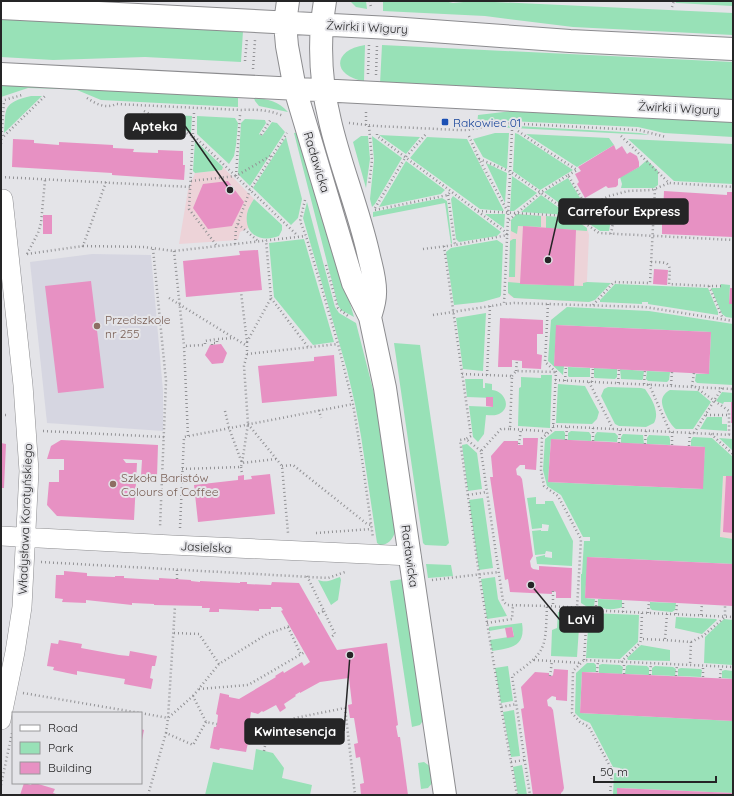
<svg xmlns="http://www.w3.org/2000/svg" width="734" height="796" font-family="Quicksand,sans-serif">
<rect width="100%" height="100%" fill="#e4e4e8"/>
<!-- commercial -->
<path fill="#edd3d8" d="M223,167l31,32 -5,9 -2,7 1,13 -8,4 -2,8 -59,4 9,-54 7,-17 27,-3z
M517,214l56,4 14,10 2,7 -3,67 -72,-4 -5,-3 -1,-2 3,-73z
M723,476h10v63l-13,-1z"/>
<!-- built -->
<path fill="#d6d6e1" d="M92,254l59,1 12,136v40l-116,-8 -17,-161z"/>
<!-- green -->
<path fill="#98e1b7" d="M350,1h16l1,8 -11,-2z
M383,1h61l9,2 21,-2 259,12v22l-160,-8 -88,-11 -102,-5z
M675,1h58v5l-57,-3z
M1,17l242,14 -2,31 -96,-5 -92,3 -52,-3z
M365,45l-1,36c-32,-5 -32,-31 1,-36z
M382,45l351,17v39l-353,-17z
M1,83l237,13v11l-137,-7 -24,-10 -14,-1 -35,-1 -27,9z
M31,96h11l-38,37c2,-25 -2,-30 27,-37z
M254,98c14,1 24,3 34,14l-29,-6 -4,-5z
M521,110l212,9v18l-69,-4 -26,-6 -129,-6h-14l-18,5 1,-11z
M154,114l38,2 -1,17z
M197,116l38,2 3,5 -2,22 -2,11 -5,8 -32,-30z
M245,119l20,1 1,3 -7,11 3,2 10,-14 5,1 8,9 -35,54 -12,-12 3,-51z
M501,125l139,8 10,2 -155,-8z
M300,132l54,185 -13,-7 -3,-5 -44,-172z
M495,133h14l-2,36 -24,-12 -10,-18z
M515,133l3,1 55,36 -33,20 -27,-19z
M526,134l83,4 5,7 -37,22z
M379,135l41,2 -14,17z
M361,136h7l2,23 -4,29 -13,-46z
M372,136l30,22 -27,46 -3,3 -2,-8 4,-39z
M286,137l16,62 -4,19 -7,7 -38,-37z
M427,137l40,2 37,72 -24,-2 -70,-51z
M628,139l105,5v40l-59,-3z
M195,140l28,27 -1,3 -27,3 -2,-2z
M647,160l11,11v14l-4,3h-33l1,-4 -2,-7 19,-10z
M406,161l39,29 -4,4 -62,13z
M486,163l21,10 -2,30z
M512,176l25,17 -23,18h-4z
M568,178l17,28 -12,7 -29,-21z
M541,195l28,20 -48,-3z
M453,196l48,36 -4,4 -38,6 -3,-3 -5,-40z
M442,198l5,3 5,42 -1,1 -6,-41 -72,14v-5z
M254,199l28,26v5l-3,6c-18,7 -35,-1 -32,-22 1,-6 4,-10 7,-15z
M307,202l28,105 4,6 17,10 22,86 17,123c-2,7 -7,13 -15,13l-3,-2 -16,-107 -6,-32 -8,-34 -44,-152z
M596,204l17,4 -4,23h-9l-24,-16z
M485,214h20l-1,14z
M517,214l24,2v11l-23,-1 -1,8 -6,-3v-11z
M546,216l27,2 14,10v3l-41,-3z
M304,239l30,103 -21,3 -39,-48 -5,-54z
M513,239h3l-1,38h-6l1,-36z
M497,240l6,4 -2,51 -1,2 -18,5 -28,3 -8,-53 5,-4z
M508,282l12,1v1l63,2v-3l4,-1 24,1 -16,17 -6,2 -75,-4 -6,-5z
M615,284l93,4 10,24v3l-70,-11v-2h-6v2l-42,-2v-2z
M721,284l9,1 -1,19h4v14l-7,-1 -4,-3 -11,-26h9z
M567,307l82,4 84,13v61l-36,-2 -2,-2 1,-7h13l2,-42 -154,-7 -3,40 10,1 -1,9 -15,-14 3,-41z
M486,313l-3,58 -20,-2 -7,-51z
M394,343l26,2 29,198 -3,3 -21,-1 -2,-2z
M568,367l22,1v9h-21l-1,-1z
M594,368l23,1v8l-2,2 -20,-1 -1,-1z
M620,369l24,2 -1,8 -1,1 -21,-1z
M647,371l23,1 -1,8 -2,2 -19,-1 -2,-2z
M541,375h11l-2,53 -32,-2 1,-38 2,-1v-10l20,1z
M465,379h18v9h2v-5l7,1v6c13,1 20,18 7,24 -4,2 -9,1 -13,1l-2,19 -6,8 -5,-5 -4,-31 24,1v-9l-26,-1z
M558,384l27,2 14,26 -2,7 -5,5 -36,-1z
M608,387l33,1 4,1c7,10 15,23 9,34l-8,4 -27,-1 -4,-2 -14,-28 3,-7z
M670,390l28,1 13,11 -18,27h-17c-6,-4 -15,-22 -14,-29 1,-5 4,-8 8,-10z
M722,392l11,1v9h-9l-1,2 -7,-3z
M707,417h15v7h5v7l-27,-2z
M555,431h9l1,2v7l-14,-1 -3,43 154,7 3,-42 -14,-1v-6l2,-3 19,1 21,19v19h-10l-3,61 13,2v25l-145,-7 -3,41 10,1 -1,7 -5,2 -8,-5v-29h1l2,-33h6v-4h-7l-22,-42 -14,-9 -4,-16 2,-31z
M571,431l18,1 2,3v6l-23,-1v-7z
M597,432l18,1 3,3 -1,6 -23,-1 1,-6z
M623,434l20,1 1,9 -23,-1v-6z
M649,435l20,1 1,3v6l-23,-1v-6z
M719,438l14,1v12z
M467,444l10,9 5,36 -14,2 -6,-46z
M536,497v7h9v-3h8l20,40 -1,25 -35,-2 -1,-7 9,-2v2l7,1v-6l-6,-1 -1,3 -10,1 -3,-24 9,-1v1h7l1,-6 -7,-1v4l-10,1 -5,-31z
M483,498l10,70 -14,2 -10,-70z
M426,564l25,1 2,11 -25,2z
M340,577l1,3 -3,20 -7,5 -13,-25c9,3 13,0 22,-3z
M495,577l3,22 9,17 -20,3 -6,-40z
M403,579l21,140 -4,6 -8,2 -22,-146z
M598,599l24,1v7c-6,3 -19,3 -24,-1z
M650,602l26,1 -1,7 -3,2 -20,-2 -2,-2z
M558,612l22,1 -3,44 -26,-1 1,-26 5,-2z
M589,613l50,2 -1,27 -18,17 -34,-1z
M676,617l40,2 1,1 -15,14 -27,-6z
M724,619l9,1v45l-29,-2 1,-26z
M522,623c4,24 -11,25 -30,28l-2,-11 24,-4 -2,-9 -23,4v-4z
M641,645l29,5v11l-42,-1 -1,-2z
M587,663h7l2,2v7h-14l-2,41 153,8v72l-115,-5 -1,7h-4l1,-22h6v-5l-7,-1 -23,-44 -9,-4 -6,-6 1,-40z
M602,664l18,1 3,2 -1,7 -23,-1v-8z
M628,665l19,1 2,2v7l-24,-1 1,-8z
M508,666l5,35 -12,2 -6,-35z
M655,666l18,1 3,2 -1,7 -23,-1v-7z
M681,668l19,1 2,1 -1,7 -23,-1v-7z
M725,670l8,1v8l-11,-1v-7z
M514,710l6,46 -9,1 -8,-45z
M256,749l17,4 11,15 -2,10 30,7 -2,10h-105l8,-33 40,8z
M424,762l7,5 2,15 -5,6 -7,1 -3,-26z
M522,765l5,30h-9l-5,-28z"/>
<!-- building -->
<path fill="#e791c3" d="M13,139l21,1v3l25,2v-3l54,3v3l21,1 -1,3 25,1v-3l25,1v14h2l-1,15 -72,-5v-2l-100,-6z
M614,145l2,5 6,-4 5,8 3,-2 7,4 2,6v5l-21,12v6l-2,2 -8,1 -2,-2 -21,12 -8,-14 2,-2 -4,-8 6,-3 -3,-4z
M228,181l16,21 -12,24 -24,3 -15,-21 10,-24z
M664,191l63,4v-3h6v45l-71,-3v-15h-3v-5h4z
M43,215h9v19h-9z
M523,226l53,4 -2,56 -54,-2z
M258,250l4,40 -76,7 -3,-36 57,-6 -1,-4z
M654,269l14,1 -1,15 -14,-1z
M91,281l13,107 -46,5 -13,-107z
M730,288h3v16h-4z
M500,318l43,2v14h-6v20l5,1 -1,14 -19,-1v-7l-10,-1v7h-14z
M556,325l155,7 -2,42 -155,-8z
M221,344l6,9 -4,10 -11,1 -7,-9 5,-10z
M334,355l3,41 -75,7 -4,-37 56,-5v-4z
M486,397h7v10l-7,-1z
M731,402h2v21h-2z
M523,438h15l-2,32 -11,-1v-4h-5l-4,4 1,6 3,1 2,3 11,77 -3,5 1,6 2,2 6,1v-4l33,2 -1,30h-15v-6l-2,-1h-2v3l-42,-2 -2,-13 -3,1 -15,-103h3l-2,-21 13,-15h14v4h5z
M551,439l154,8 -2,42 -155,-7z
M61,440l97,5 -1,32 -16,-1 1,-16 -19,-1 3,4h11l-3,57 -77,-4 -10,-11 2,-23h10v-12h5v-11h-17l4,-13z
M1,443l5,1 -2,44h-3z
M270,474l5,40 -77,8 -4,-37 44,-5v-4l6,-1v5l8,-1 -1,-3z
M726,476h7v57l-10,-1z
M587,557l146,7v42l-148,-8z
M64,571l23,2v3l28,1v-1h9v2l35,2v-2l32,2v1l9,1v-1l40,2v-1h7v2l24,1 1,-3 27,1 38,67 50,-7 11,82 -2,1 2,11h2l8,58h-47l-1,-11 4,-1 -4,-26 -4,1 -2,-14 4,-1 -4,-25h-4l-2,-13 4,-1 -3,-26 -29,4 -20,11v-1l-5,3 1,1 -12,8 2,4 -6,4 -4,-7 -13,7 -1,-1 -4,3 -7,-2 -4,26h2l-3,14 -26,-4 -1,2 -9,-2 4,-21h2l1,-3 1,-9 -2,-1 4,-21 9,2v2l10,2 37,-22 -1,-1 8,-5 1,2 18,-11 2,4 6,-4 -29,-51 2,-1 -2,-3h-10v2h-12v2l-40,-2v3h-10l1,-4h-8v-2l-48,-1v-1l-22,-1v2l-46,-5v3l-24,-1 1,-3 -8,-1 1,-23h8z
M512,627l2,10 -7,1 -2,-10z
M59,640l23,4 -1,4 38,7 10,1 1,-5 27,5 -2,10h-3l-2,12 3,1 -2,10 -27,-5 1,-5 -48,-8v4l-24,-5 1,-3 -7,-1 4,-23 7,1z
M554,669l14,1 -1,31 -11,-1v-3l-4,-1 -5,4 1,6 3,1 2,3 11,78 -1,3 -2,2v2h-28l-12,-86 3,-1 -3,-21 14,-15 14,1v3h3l1,-1z
M582,672l151,7v42l-153,-8z
M141,729l3,1 -2,10h-1z
M24,783l7,2 1,-2h3l20,6 -2,4 6,2h-39z
M617,788l116,5v2h-116z"/>
<g fill="none" stroke-linecap="round" stroke-linejoin="round">
<!-- street casing -->
<g stroke="#8c8c8f" stroke-width="20">
<path id="street" d="M1,536l171,9 239,11
M1,720l14,-68 7,-45 7,-136 -6,-86 -20,-186"/>
</g>
<!-- secondary casing -->
<g stroke="#8c8c8f" stroke-width="24">
<path id="secondary" d="M288,1l-3,22 2,23 8,43 58,194 17,34 15,71 60,407
M325,1c-7,42 -5,79 5,120 10,44 28,87 38,131 3,14 8,28 7,42 0,8 -3,16 -5,23
M1,8l390,20 179,13 163,8
M1,74l732,37"/>
</g>
<!-- path -->
<path stroke="#929295" stroke-width="2.5" stroke-dasharray="1 3" stroke-linecap="butt" d="M370,1l1,7
M672,7l2,-6
M245,61l2,-23
M253,69l2,-29
M368,74l1,-29
M376,75l1,-29
M87,98c9,6 19,11 29,6l125,6c13,-1 30,0 42,6
M1,101l21,-6
M144,111l52,27 102,98
M194,113l-5,96 28,37
M349,123l27,3 82,4h10l35,-7 136,7 27,7
M366,125v-14
M369,126l3,34 -3,25
M512,130l-8,174 10,-1 131,4 88,14
M518,131l26,18 33,21 -9,5
M377,134v2l127,95 3,4
M261,135l10,-16
M469,136l10,23 29,53
M621,136l48,47 64,4
M1,139l45,-44
M1,144l3,-43
M479,159l32,13 88,61 134,7
M236,176l4,-61
M1,177l189,10
M191,181l45,-5 36,-21
M106,182l-23,64 61,1 30,4 132,-15
M448,195l7,50 53,-10
M305,200l-5,21 6,15 15,49 17,59 15,60 9,55 11,79
M595,203l21,4 -5,27
M375,208l30,-50 21,-24
M375,210l73,-15 3,-4
M478,211l92,5 39,-20 19,-5 24,-1 17,-7
M509,220l31,-27 28,-18 19,32
M238,224l20,17
M235,244l1,-16 14,-38 37,-57
M444,246l27,190 -5,3
M153,249l13,132 -6,146
M423,249l32,-4
M174,251l10,95
M27,254l56,-8
M27,254l11,-21 3,-10 4,-43
M651,262c22,0 19,2 18,22l40,2
M326,265l12,43 10,8
M721,286h-12l14,33
M169,298l78,48
M271,298l37,49
M548,304l-3,58 11,10 -3,57 -11,9 -1,32 3,16 14,10 23,43 -4,69
M593,305l21,-23 36,1 5,-94
M490,306l-3,69 25,1 -2,53h-9l-20,22 22,150 4,4 40,1c-2,42 1,45 -35,70l18,119
M433,315l71,-11
M247,342l24,-44 -5,-58
M212,345v-2h5v-4l17,-1
M247,354l91,-10
M516,371l1,-11
M462,374l25,1
M512,376l4,-5 39,1
M555,380l178,9
M565,381l1,-15
M589,382l24,47
M592,382l1,-14
M618,383l1,-14
M644,384l1,-13
M649,384l21,48
M671,385l1,-13
M692,386l2,-13
M695,387l34,24v24
M319,410l2,8
M225,411l4,17 13,35 34,-4
M1,415h7
M706,415h22
M248,424l34,42 6,67
M553,426l180,9
M510,429l34,2 3,3
M43,431l121,6
M694,433l28,-45
M711,434l22,20
M188,436l-4,-90 21,-1v-4l12,-2
M566,440l1,-13
M593,441v-13
M619,443l1,-13
M519,444l2,-15
M645,444l1,-13
M672,445v-13
M689,446l1,-13
M481,451l-15,-12 -6,1 19,134 22,133 16,-3
M282,466l11,-1 74,59 4,1
M241,467l1,7
M182,469l59,-2 1,-4 6,-39 -4,-58 3,-12v-12l-6,-50
M468,495l19,-3
M180,528l4,-91 169,-33
M316,533l56,-4
M41,562l287,16 17,-6
M307,576l17,35 -7,3
M177,579v-9
M432,580l67,-8
M553,591v15
M547,606l38,2 2,2 146,7
M596,610v-11
M324,611l11,23 -5,4
M623,612v-12
M642,613l-1,26 24,1
M648,613l1,-12
M667,614l-2,26 26,2 -1,23
M676,614l1,-11
M701,615l1,-11
M487,623l25,-4 1,-14
M288,627l13,28
M174,633l25,1 20,30
M691,642l12,-6 22,-19v-12
M534,660l47,3
M584,660l3,-50
M621,662l19,-19 1,-4
M597,672l1,-11
M624,674v-12
M650,675l1,-12
M550,676l2,-15
M676,676l1,-11
M703,677v-11
M720,678l1,-11
M199,689l49,-4 57,-33
M23,693l117,20
M193,696l26,-32 48,-30 23,-8
M501,707l16,88
M141,713l27,5 7,-112
M206,722l-13,23 -27,-12 2,-15 25,-22 13,26 11,2
M249,728l19,3 27,-13 50,-10 10,87
M264,751l4,-20
M511,762l14,-2
M1,785l11,-52
M148,795l18,-62
M610,795l2,-25 -23,-43 -9,-5 -8,-9 1,-42 11,-11 149,7"/>
<!-- street -->
<use href="#street" stroke="#fff" stroke-width="19"/>
<!-- secondary -->
<use href="#secondary" stroke="#fff" stroke-width="22"/>
</g>
<!-- markers -->
<rect fill="#1a4fb4" stroke="#e4e4e8" stroke-width="1.5" x="441" y="118" width="8" height="8" rx="2"/>
<g fill="#8d6e63" stroke="#e4e4e8" stroke-width="1.5">
<circle cx="97" cy="326" r="4"/>
<circle cx="113" cy="484" r="4"/>
</g>
<g text-anchor="middle" dominant-baseline="central" stroke-width="4" stroke-linejoin="round" paint-order="stroke">
<!-- street labels -->
<g font-size="12" fill="#252526" stroke="#e4e4e8">
<text transform="translate(367 27) rotate(3)">Żwirki i Wigury</text>
<text transform="translate(679 108) rotate(3)">Żwirki i Wigury</text>
<text transform="translate(317 162) rotate(73)">Racławicka</text>
<text transform="translate(25 519) rotate(-88)">Władysława Korotyńskiego</text>
<text transform="translate(206 547) rotate(3)">Jasielska</text>
<text transform="translate(410 556) rotate(82)">Racławicka</text>
</g>
<!-- transit labels -->
<g font-size="12" fill="#164399" stroke="#e4e4e8" text-anchor="start">
<text x="453" y="122">Rakowiec 01</text>
</g>
<!-- education labels -->
<g font-size="12" fill="#785e54" stroke="#e4e4e8" text-anchor="start">
<text x="105" y="319">Przedszkole<tspan x="105" dy="14">nr 255</tspan></text>
<text x="121" y="477">Szkoła Baristów<tspan x="121" dy="14">Colours of Coffee</tspan></text>
</g>
</g>
<!-- callouts -->
<path fill="none" stroke="#252526" stroke-width="1.5" d="M230 190L185 126M548 260L559 212M531 585L560 620M350 655L344 731"/>
<g fill="#252526" stroke="#e4e4e8" stroke-width="1.5">
<circle cx="230" cy="190" r="4"/>
<circle cx="548" cy="260" r="4"/>
<circle cx="531" cy="585" r="4"/>
<circle cx="350" cy="655" r="4"/>
</g>
<g fill="#252526" stroke="#252526" stroke-width="1.5">
<rect x="125" y="114" width="60" height="25" rx="4"/>
<rect x="559" y="199" width="129" height="25" rx="4"/>
<rect x="560" y="607" width="43" height="25" rx="4"/>
<rect x="245" y="719" width="99" height="25" rx="4"/>
</g>
<g font-size="13" text-anchor="middle" font-weight="bold" fill="#fff">
<text x="155" y="131">Apteka</text>
<text x="624" y="216">Carrefour Express</text>
<text x="581" y="624">LaVi</text>
<text x="295" y="736">Kwintesencja</text>
</g>
<!-- border -->
<rect width="734" height="796" fill="none" stroke="#252526" stroke-width="4"/>
<!-- legend -->
<rect x="12" y="712" width="130" height="72" fill="#e4e4e8" stroke="#98989a"/>
<rect x="20" y="725" width="20" height="6" fill="#ffffff" stroke="#98989a"/>
<text x="48" y="732" font-size="12" fill="#252526">Road</text>
<rect x="20" y="742" width="20" height="12" fill="#98e1b7" stroke="#98989a"/>
<text x="48" y="752" font-size="12" fill="#252526">Park</text>
<rect x="20" y="762" width="20" height="12" fill="#e791c3" stroke="#98989a"/>
<text x="48" y="772" font-size="12" fill="#252526">Building</text>
<!-- scale -->
<path d="M594 776v6h122v-6" fill="none" stroke="#252526" stroke-width="2"/>
<text x="600" y="776" font-size="12" fill="#252526" stroke="#e4e4e8" stroke-width="3" paint-order="stroke">50 m</text>
</svg>
